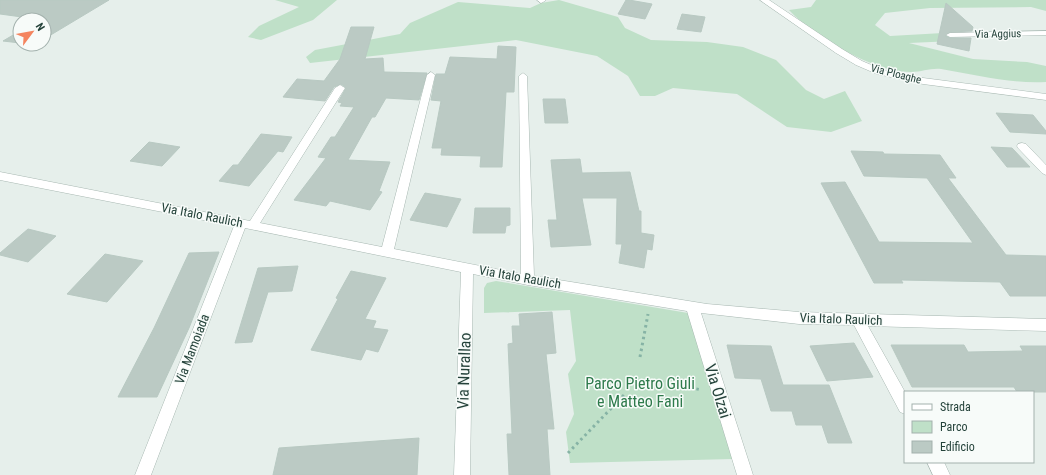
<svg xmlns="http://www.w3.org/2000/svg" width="1046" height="475" font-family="'Roboto Condensed',sans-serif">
<rect width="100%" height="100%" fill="#e6efeb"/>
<!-- green -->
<path fill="#bfe0c8" d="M275,0h62l-24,20 -52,20 -13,-3 11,-11 40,-19z
M559,0l59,17 7,11 26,12 56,2 36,5 33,13 30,30 18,9 21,-8 17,30 -31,11 -44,-5 -50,-33 -64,-6 -18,8h-15l-12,-20 -31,-20 -81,-16 -206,23 -4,-6 9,-7 85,-16 10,-11 48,-21 72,6 11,-5z
M816,0h230v11l-15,-4 -101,1 -45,5 -10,12 15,11 53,-3 11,8 -45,2 64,16 54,3 19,4v16c-35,2 -70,-7 -105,-13 -11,-1 -19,3 -30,3 -36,1 -98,-36 -122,-62l22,-3z
M496,281l192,32 45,146 -163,4 -4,-31 8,-18 -6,-40 8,-13 -6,-51 -86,3v-25l3,-5z"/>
<!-- building -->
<path fill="#bbcac4" stroke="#b8c9c2" d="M0,0h109l-65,39v-19l-44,-6z
M626,0h3l23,4 -7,15 -27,-5z
M946,3l27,24 -1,4 -22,1 -5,4 5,2h21l-2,13 -32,-7z
M682,14l23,3 -4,15 -24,-3z
M351,27h23l-9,32 18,-1 1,14 43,1 -8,27 -33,-2 -11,19h-3l-24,43 42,2 -11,29 3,1 -12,18 -40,-9 -4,5 -32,-6 32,-42 -8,-1 13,-20h4l19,-30 -14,-1 2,-3 -4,-1 8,-14 -5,-4 -7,3 -9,14 -42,-4 14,-18 27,2 16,-22z
M20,31v12l-17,-2z
M498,46l18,1 -2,45h-8l-4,75h-22l1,-11 -40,-1 1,-7h-10l9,-47 -10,-1 5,-26h9l5,-17 47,2z
M543,99h22l3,24h-23z
M996,113l37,2 13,16v3l-36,-2z
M261,134l31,3 -9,15 -5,-1 -29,35 -30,-5 14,-16h5z
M149,142l31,5 -18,19 -32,-5z
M991,147l21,1 18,19h-23z
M851,151l32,1 1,2 56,1 16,23h-8l58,77 40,1v40h-36l-10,-14 -99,-2 2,3h-29l-53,-100 24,-1 34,60 94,1 -46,-65 -63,-2z
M580,159l2,14 48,-1 9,39h2v22l13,2 -2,15 -5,-1 -3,19 -25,-5 3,-19h-6l1,-46h-35l9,47 -40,2 -3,-27h9l-6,-60z
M425,193l36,6 -14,28 -37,-7z
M475,208h35v17l-4,1 -1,7h-32z
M28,229l28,7 -28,26 -28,-7v-2z
M219,252l-30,76 -32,69h-39l36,-69 35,-75z
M105,254l38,7 -36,41 -40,-8z
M298,266l-6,25 -24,1 -16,50 -17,1 23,-75z
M351,271l35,7 -21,41 11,2 -3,7 15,2 -10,22 -12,-3 -5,11 -50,-10 27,-51 -2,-1z
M552,312l4,41 -10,1 8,75h-7l3,46h-41l-2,-41h5l-4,-90 5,-1 -1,-17h8l-1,-12z
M854,343l19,34 -46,4 -17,-35z
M727,345l44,1 12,39h46l23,58h-24l-6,-18h-26l-4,-14h-21l-10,-32 -26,-1z
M891,345h73l4,7 55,-1 -3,-5h26v46h-29l-3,-5h-102z
M419,438l-2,37h-144l6,-27z"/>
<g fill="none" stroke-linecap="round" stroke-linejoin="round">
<!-- minor casing -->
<g stroke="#a8b8b2" stroke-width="1">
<path id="minor" d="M537,0h8v1l-4,2z
M760,0h9l73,49 20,12 21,9 40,8 123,16v6l-123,-16 -46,-10 -21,-9 -20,-12z
M1046,31v4l-96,2 -4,-2 4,-2z
M431,72l4,3 -41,174 127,25 -2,-198 4,-3 4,3 7,200 173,28 92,8 247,7v12l-178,-5 37,66v22l-5,-2 -46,-87 -55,-1 -98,-11 52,162h-16l-50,-164 -159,-26 -55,-11 -3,201h-16l7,-203 -216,-44 -94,247h-16l99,-249 -234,-46v-8l250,49 85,-133 5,-3 5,3 -85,135 122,24 45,-172z
M1022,143l4,1 20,21v10l-4,-2 -24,-25 -1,-2 1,-2z
M927,462h17l6,13h-17z"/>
</g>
<!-- path -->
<path stroke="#86b3a5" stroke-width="3" stroke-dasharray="2.5 3.5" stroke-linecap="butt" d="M640,357l8,-43
M661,382l41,8
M568,453l58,-60"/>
<!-- minor -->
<use href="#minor" fill="#fff" fill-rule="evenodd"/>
</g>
<g text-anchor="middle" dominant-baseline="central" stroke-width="3" stroke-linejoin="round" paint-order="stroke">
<!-- far-street labels -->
<g font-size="11" fill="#24423a" stroke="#f7fbf9">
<text transform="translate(998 34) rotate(-1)">Via Aggius</text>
<text transform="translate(896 74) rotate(14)">Via Ploaghe</text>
</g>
<!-- street labels -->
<g font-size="13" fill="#24423a" stroke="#f7fbf9">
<text transform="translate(202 215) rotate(11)">Via Italo Raulich</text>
<text transform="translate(520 277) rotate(10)">Via Italo Raulich</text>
<text transform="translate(841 319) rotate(2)">Via Italo Raulich</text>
<text transform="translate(192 349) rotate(-69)">Via Mamoiada</text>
</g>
<!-- near-street labels -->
<g font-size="16" fill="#24423a" stroke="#f7fbf9">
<text transform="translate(464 371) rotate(-88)">Via Nurallao</text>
<text transform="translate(718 391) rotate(73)">Via Olzai</text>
</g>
<!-- near-park labels -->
<g font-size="16" fill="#2d7a4b" stroke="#f7fbf9">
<text x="640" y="383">Parco Pietro Giuli<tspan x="640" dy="18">e Matteo Fani</tspan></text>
</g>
</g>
<!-- legend -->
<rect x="904" y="391" width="130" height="72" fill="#f7fbf9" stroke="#a3b1ad"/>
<rect x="912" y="404" width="20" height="6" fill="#ffffff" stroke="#a3b1ad"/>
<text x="940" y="411" font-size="12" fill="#24423a">Strada</text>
<rect x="912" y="421" width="20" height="12" fill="#bfe0c8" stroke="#a3b1ad"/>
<text x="940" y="431" font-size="12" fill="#24423a">Parco</text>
<rect x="912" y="441" width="20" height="12" fill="#bbcac4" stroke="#a3b1ad"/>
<text x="940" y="451" font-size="12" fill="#24423a">Edificio</text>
<!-- north arrow -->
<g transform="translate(32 32) rotate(58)"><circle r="19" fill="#f7fbf9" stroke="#a3b1ad"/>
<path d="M0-3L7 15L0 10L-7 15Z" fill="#f4845f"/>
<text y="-6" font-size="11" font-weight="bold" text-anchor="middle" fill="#24423a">N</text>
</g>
</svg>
